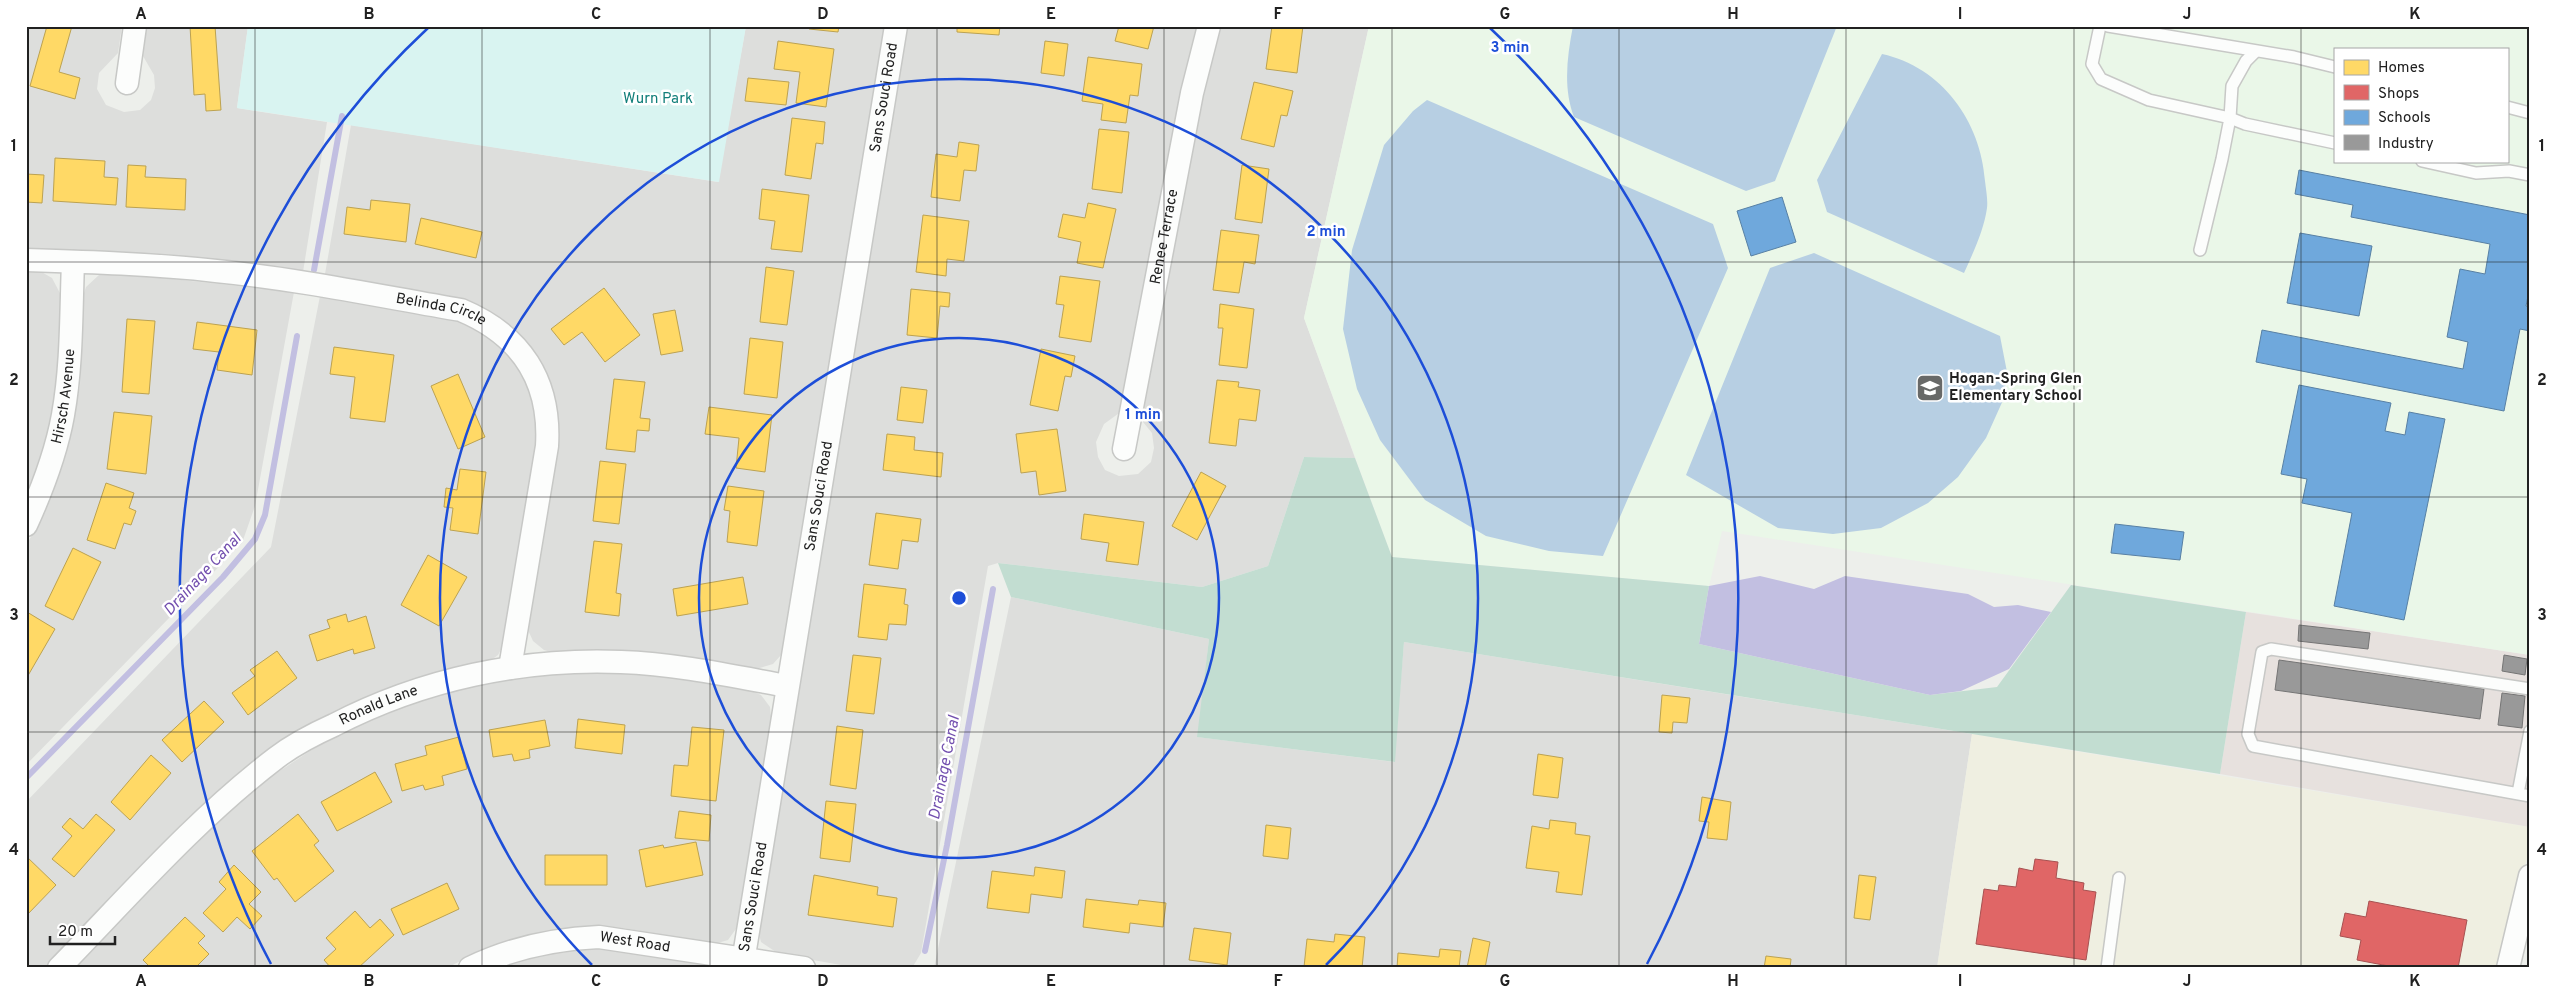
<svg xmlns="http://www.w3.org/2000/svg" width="2556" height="994" font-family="Overpass,sans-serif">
<rect width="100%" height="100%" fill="#edefeb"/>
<!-- built -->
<path fill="#dddedc" d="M26,26h96l-4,27 -19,20 -2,16 9,16 18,7 16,-2 11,-10 4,-12 -1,-13 -11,-19 4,-30h101l-11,82 90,14 -24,150 -277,-21z
M746,26h141l-103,620 -3,9 -8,9 -17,5 -202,-16 -10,-3 -11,-9 -5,-11v-13l29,-169 1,-33 -13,-40 -13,-25 -20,-24 -30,-18 -39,-12 -118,-22 26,-149 367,57z
M906,26h293l-77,385 -18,13 -8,18 2,15 7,13 14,6 19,-2 13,-12 3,-14 -2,-15 -9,-11 -1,-10 61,-326 16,-60h150l-65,292 51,140 -51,-1 -36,109 -66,21 -204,-24 -10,3 -67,387 -9,15h-54l-79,-14 -18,-12 -3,-12z
M26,269l12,1 14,8 10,19 -3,85 -9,50 -24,69z
M117,273l177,19 -39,214 -13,37 -216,222v-219l14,-26 23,-59 17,-75 3,-90 3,-9 13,-12z
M320,296l133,23 27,8 40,40 15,36 5,23 -35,216 -7,13 -8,6 -95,24 -74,33 -71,46 -53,47 -152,157h-19v-166l245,-255z
M1011,597l198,42 -11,98 196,25 10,-120 568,92 -35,234h-1003z
M563,672l91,1 95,17 12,5 9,12 2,18 -34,201 -10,14 -14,4 -91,-16 -34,-1 -50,6 -52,14 -40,21h-373l133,-136 47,-44 83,-55 58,-24 52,-17 61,-13z
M611,947l99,16 6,5h-223l66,-19z"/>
<!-- commercial -->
<path fill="#efefe1" d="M1972,734l558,93v19l-31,122h-562z"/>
<!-- industrial -->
<path fill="#e7e1de" d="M2246,612l284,43v172l-310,-53z"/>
<!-- education -->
<path fill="#eaf7e8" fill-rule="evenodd" d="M1369,26h1161v629l-808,-124 -13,55 -317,-29 -88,-239zM2335,49h172v112h-172z"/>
<!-- forest -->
<path fill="#c2ddd1" d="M1304,457l51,1 37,99 317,29 -10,58 231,51 67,-8 74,-102 175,27 -26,162 -816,-132 -9,120 -198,-25 12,-98 -198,-42 -13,-34 204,24 66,-21z"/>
<!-- park -->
<path fill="#d9f4f1" d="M248,26h498l-27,156 -482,-74z"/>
<!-- pitch -->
<path fill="#b7cfe3" d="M1573,26h264l-62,155 -29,10 -172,-74c-11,-29 -7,-60 -1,-91z
M1882,54c60,13 99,68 103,127 1,9 3,19 2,27 -3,22 -14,45 -23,65l-137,-61 -10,-32z
M1427,100l286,124 15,44 -125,288 -54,-5 -63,-15 -61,-36 -45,-60 -23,-51 -14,-60 9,-79 32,-105 29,-34z
M1814,253l186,83 7,36 -3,26 -18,40 -28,39 -30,26 -47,25 -48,6 -55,-6 -92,-53 84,-207z"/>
<!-- water -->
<path fill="#c2bfe1" d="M1760,576l54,13 31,-13 123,18 26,13 24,-2 33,7 -42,57 -48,22 -31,4 -231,-51 10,-58z"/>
<!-- homes -->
<path fill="#ffd966" stroke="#bca251" d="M47,26h25l-13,46 21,6 -5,21 -45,-13z
M190,26h25l6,84 -15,1 -1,-17 -11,1z
M809,26h30l-1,6 -29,-3z
M957,26h43l-1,9 -42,-3z
M1119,26h35l-6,23 -33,-8z
M1272,26h31l-6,47 -31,-4z
M778,41l56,8 -8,58 -30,-4 4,-31 -26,-3z
M1045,41l23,3 -4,32 -23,-3z
M1088,57l54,7 -4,32 -8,-1 -4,28 -25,-3 2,-16 -21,-3z
M748,78l41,4 -3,23 -41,-4z
M1254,82l39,9 -6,25 -6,-1 -7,32 -33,-8z
M792,118l33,4 -2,22 -7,-1 -5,36 -26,-4z
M1099,129l30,3 -7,61 -30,-4z
M959,142l20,3 -3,26 -12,-1 -4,31 -29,-4 5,-43 21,3z
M55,158l50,3 -1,16 14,1 -2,27 -63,-4z
M128,165l18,1 -1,11 41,2 -1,31 -59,-3z
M1242,165l27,4 -7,54 -27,-4z
M26,174l18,1 -2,28 -16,-1z
M762,189l47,6 -7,57 -31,-3 4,-28 -16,-2z
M371,200l39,4 -4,38 -62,-8 3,-27 23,3z
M1088,203l28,6 -13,59 -26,-5 4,-21 -23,-5 5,-23 22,4z
M923,215l46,6 -5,40 -17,-2 -1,17 -30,-4z
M421,218l61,14 -6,26 -61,-14z
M1221,230l38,5 -4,29 -11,-2 -5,31 -26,-3z
M766,267l28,4 -7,54 -27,-3z
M1060,276l40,5 -9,61 -32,-5 5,-32 -8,-1z
M604,288l36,47 -35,27 -23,-30 -18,13 -13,-16z
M911,289l39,4 -1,14 -9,-1 -3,32 -30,-3z
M1220,304l34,5 -7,59 -28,-3 4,-37h-5z
M675,310l8,41 -22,4 -8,-41z
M127,319l28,2 -6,73 -27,-2z
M197,322l60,8 -5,45 -35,-5 2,-18 -26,-3z
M750,338l33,4 -6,56 -33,-4z
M334,347l60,8 -9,67 -35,-4 5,-41 -25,-3z
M1041,349l34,7 -4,21 -6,-1 -7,35 -28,-6z
M458,374l27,63 -27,12 -27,-63z
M614,379l31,3 -5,36 10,1 -1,12 -12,-1 -2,22 -29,-3z
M1217,380l22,2 -1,5 22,3 -4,31 -17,-2 -3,27 -27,-3z
M901,387l26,3 -4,33 -26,-3z
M709,407l63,8 -7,57 -29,-4 3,-30 -34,-4z
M114,412l38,4 -6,58 -39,-5z
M1057,429l9,62 -27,4 -3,-24 -15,2 -5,-39z
M887,434l28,3 -1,13 29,3 -2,24 -58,-7z
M600,461l26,3 -7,60 -26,-3z
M460,469l26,3 -8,62 -28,-4 3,-22 -9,-1 2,-19 11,2z
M1201,472l25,14 -29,54 -25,-14z
M106,483l28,10 -5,15 7,3 -5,14 -7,-2 -9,26 -28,-9z
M728,486l36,5 -7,55 -30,-4 3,-31 -6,-1z
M876,513l45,6 -3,23 -16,-2 -4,29 -29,-4z
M1084,514l60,8 -6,43 -32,-4 3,-18 -28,-4z
M594,541l28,3 -6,49 5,1 -2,22 -34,-4z
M73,548l28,14 -28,58 -28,-14z
M428,555l39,22 -28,49 -38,-21z
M743,577l5,27 -71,12 -4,-27z
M864,584l42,5 -2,15 4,1 -2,20 -17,-1 -2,16 -29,-3z
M27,612l28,17 -29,50v-66z
M346,614l2,8 18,-6 9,32 -21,6 -1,-5 -36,12 -8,-26 21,-7 -3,-8z
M277,651l20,27 -49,37 -16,-22 23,-17 -5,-6z
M853,655l28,3 -7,56 -28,-3z
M1662,695l28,3 -3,25 -14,-1 -1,11 -13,-1z
M204,701l20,21 -42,40 -20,-22z
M578,719l47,6 -3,29 -47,-6z
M545,720l5,26 -21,4 1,8 -16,3 -2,-7 -19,3 -4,-27z
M837,726l26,4 -7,59 -26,-4z
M692,727l32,3 -8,71 -45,-5 3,-31 14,1z
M459,737l8,32 -25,7 2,9 -19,5 -2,-5 -21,6 -7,-27 32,-9 -2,-9z
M1538,754l25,4 -5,40 -25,-3z
M151,755l20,18 -41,47 -19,-18z
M375,772l17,30 -55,29 -16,-29z
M1702,797l29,5 -4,38 -20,-2 2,-16 -10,-1z
M826,801l30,3 -6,58 -30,-4z
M679,811l32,4 -2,26 -34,-3z
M96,814l19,16 -41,47 -22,-18 20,-23 -10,-9 8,-9 13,11z
M298,814l21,27 -5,4 20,26 -39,31 -18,-24 -3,2 -22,-29z
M1550,820l26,3 -1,11 15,2 -8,59 -26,-3 3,-20 -33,-4 6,-42 17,3z
M1266,825l25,3 -3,31 -25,-3z
M696,842l7,33 -57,12 -7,-37 24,-5 1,3z
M545,855h62v30h-62z
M26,856l30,29 -30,31z
M234,865l27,27 -12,12 13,12 -12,13 -13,-12 -14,15 -20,-19 23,-24 -7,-7z
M1035,867l30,4 -3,27 -31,-4 -2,19 -42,-5 5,-37 42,5z
M814,875l64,12 -1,8 20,3 -4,29 -85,-12z
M1859,875l17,2 -6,43 -16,-2z
M447,883l12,26 -56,26 -12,-26z
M1086,899l52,6 1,-5 27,3 -3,24 -33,-4 -1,10 -46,-6z
M355,911l15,17 10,-9 14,16 -36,33h-27l-7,-8 12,-11 -10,-11z
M185,917l20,19 -7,7 11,11 -14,14h-44l-8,-8z
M1194,928l37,5 -4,32 -38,-5z
M1335,934l30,3 -3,31 -58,-1 3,-28 27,3z
M1473,938l17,4 -5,26h-18z
M1440,949l21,2 -2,17h-62l1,-15 41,4z
M1766,956l25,3 -1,9h-26z"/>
<!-- shops -->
<path fill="#e06666" stroke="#a75151" d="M2035,859l23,3 -2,16 28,5 -1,7 13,2 -10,68 -110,-16 8,-55 14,2 1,-6 17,2 3,-19 14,3z
M2369,901l98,19 -9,48h-59l-42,-8 4,-20 -21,-4 5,-23 21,4z"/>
<!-- schools -->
<path fill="#6fa8dc" stroke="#5880a4" d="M2299,170l231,45v71l-4,20 4,1v24l-10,-2 -16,82 -248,-49 6,-32 201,39 5,-27 -21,-5 13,-68 25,5 5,-30 -139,-27 2,-12 -58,-11z
M1782,197l14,45 -45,14 -14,-45z
M2300,233l72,13 -13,70 -72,-13z
M2299,385l92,18 -6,28 20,4 4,-23 36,7 -41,201 -70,-14 18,-93 -50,-10 5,-24 -26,-5z
M2115,524l69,8 -4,28 -69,-7z"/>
<!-- industry -->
<path fill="#999" stroke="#757575" d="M2299,625l71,8 -2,16 -70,-8z
M2504,655l23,4 -2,16 -23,-4z
M2279,660l205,29 -4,30 -205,-29z
M2502,693l23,3 -3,32 -24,-3z"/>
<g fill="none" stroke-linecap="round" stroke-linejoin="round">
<!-- stream -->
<path stroke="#c2bfe1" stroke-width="6" d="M314,270l28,-154
M26,778l197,-201 32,-38 10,-24 32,-179
M925,951l22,-106 46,-256"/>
<!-- service casing -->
<g stroke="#c7c8c6" stroke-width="14">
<path id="service" d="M2100,26l-8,38 9,15 48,21 81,18 15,6 90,19
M2108,26l186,31 41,10
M2507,107l23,6
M2422,161l54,12 33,-2 21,4
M2200,250l22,-91 8,-41 2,-32 14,-25 10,-10
M2530,689l-259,-40 -9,3 -14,82 5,12 277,50
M2518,793l12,-62
M2107,968l12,-90"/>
</g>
<!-- minor casing -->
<g stroke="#c7c8c6" stroke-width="25">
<g id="minor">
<path d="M127,83l8,-57"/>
<path id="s1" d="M26,260c64,2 127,4 190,11 82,8 163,25 245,39 60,25 90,71 86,136l-37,222"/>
<path id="s2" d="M1124,449l68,-356 17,-67"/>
<path id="s3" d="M26,525c16,-35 30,-71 37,-110 9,-50 8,-102 10,-153"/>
<path id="s4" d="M59,968c70,-72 137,-149 217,-210 17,-13 38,-24 58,-33 89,-46 188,-67 287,-63 56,2 111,14 166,24"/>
<path id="s5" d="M470,968c41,-20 84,-29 129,-31l205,31"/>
<path id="s6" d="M742,968l154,-942"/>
<path d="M2508,968l22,-92"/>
</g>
</g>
<!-- service -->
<use href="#service" stroke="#fcfdfc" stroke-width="11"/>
<!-- minor -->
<use href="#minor" stroke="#fcfdfc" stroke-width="22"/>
</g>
<!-- grid -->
<path fill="none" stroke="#212121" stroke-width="1" stroke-opacity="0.55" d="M255,26v942M482,26v942M710,26v942M937,26v942M1164,26v942M1392,26v942M1619,26v942M1846,26v942M2074,26v942M2301,26v942M26,262h2504M26,497h2504M26,732h2504"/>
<!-- distance rings -->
<g fill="none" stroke="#1d4ed8" stroke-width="2.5">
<circle cx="959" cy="598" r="260"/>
<path d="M592 965A519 519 0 1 1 1326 965"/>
<path d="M271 964A779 779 0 0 1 428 28M1490 28A779 779 0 0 1 1647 964"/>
</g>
<!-- icons -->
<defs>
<g id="school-square" transform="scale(1.4375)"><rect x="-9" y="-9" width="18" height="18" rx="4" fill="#686968" stroke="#fff"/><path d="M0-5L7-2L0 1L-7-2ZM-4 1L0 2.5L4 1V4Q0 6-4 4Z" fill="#fff"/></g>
</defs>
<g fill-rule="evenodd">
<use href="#school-square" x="1930" y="388"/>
</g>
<g text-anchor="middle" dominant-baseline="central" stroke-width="5" stroke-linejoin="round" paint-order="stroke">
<!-- street labels -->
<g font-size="15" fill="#212121" stroke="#fff">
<text stroke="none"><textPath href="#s6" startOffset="882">Sans Souci Road</textPath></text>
<text stroke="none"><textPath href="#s2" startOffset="216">Renee Terrace</textPath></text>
<text stroke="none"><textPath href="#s1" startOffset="419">Belinda Circle</textPath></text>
<text stroke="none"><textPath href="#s3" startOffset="135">Hirsch Avenue</textPath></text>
<text stroke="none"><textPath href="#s6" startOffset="478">Sans Souci Road</textPath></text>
<text stroke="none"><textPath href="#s4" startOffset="418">Ronald Lane</textPath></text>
<text stroke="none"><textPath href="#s6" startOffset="72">Sans Souci Road</textPath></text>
<text stroke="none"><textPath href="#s5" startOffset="170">West Road</textPath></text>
</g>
<!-- park labels -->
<g font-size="15" fill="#107e79" stroke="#fff">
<text x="658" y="99">Wurn Park</text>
</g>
<!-- poi labels -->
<g font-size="15" font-weight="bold" fill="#212121" stroke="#fff" text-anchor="start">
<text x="1949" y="379">Hogan-Spring Glen<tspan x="1949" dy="17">Elementary School</tspan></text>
</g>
<!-- water labels -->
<g font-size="16" font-style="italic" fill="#7350af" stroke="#fff">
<text transform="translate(203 575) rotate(-47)">Drainage Canal</text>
<text transform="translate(945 768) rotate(-79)">Drainage Canal</text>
</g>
</g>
<circle cx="959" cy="598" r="8" fill="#1d4ed8" stroke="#fff" stroke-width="2.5"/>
<g font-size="15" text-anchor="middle" font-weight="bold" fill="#1d4ed8" stroke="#fff" stroke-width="5" stroke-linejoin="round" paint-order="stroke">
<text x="1510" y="52">3 min</text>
<text x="1326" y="236">2 min</text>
<text x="1143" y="419">1 min</text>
</g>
<!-- border -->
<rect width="2556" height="994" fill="none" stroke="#ffffff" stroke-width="55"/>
<!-- legend -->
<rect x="2334" y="48" width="175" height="115" fill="#ffffff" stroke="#a6a6a6"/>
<rect x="2344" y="60" width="25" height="15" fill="#ffd966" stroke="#a6a6a6"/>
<text x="2378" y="72" font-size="15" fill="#212121">Homes</text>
<rect x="2344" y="85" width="25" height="15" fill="#e06666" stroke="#a6a6a6"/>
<text x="2378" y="98" font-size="15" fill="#212121">Shops</text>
<rect x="2344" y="110" width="25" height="15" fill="#6fa8dc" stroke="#a6a6a6"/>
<text x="2378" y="122" font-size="15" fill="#212121">Schools</text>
<rect x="2344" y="135" width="25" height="15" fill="#999999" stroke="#a6a6a6"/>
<text x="2378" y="148" font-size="15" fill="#212121">Industry</text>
<!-- scale -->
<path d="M50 936v8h65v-8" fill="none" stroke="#212121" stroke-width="2.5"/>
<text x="58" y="936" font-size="15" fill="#212121" stroke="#ffffff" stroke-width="4" paint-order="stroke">20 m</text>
<rect x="28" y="28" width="2500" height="938" fill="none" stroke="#212121" stroke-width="2"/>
<g font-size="16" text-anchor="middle" font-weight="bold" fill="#212121">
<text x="141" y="19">A</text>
<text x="369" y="19">B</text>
<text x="596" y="19">C</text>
<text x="823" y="19">D</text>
<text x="1051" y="19">E</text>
<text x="1278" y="19">F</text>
<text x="1505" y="19">G</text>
<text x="1733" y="19">H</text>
<text x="1960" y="19">I</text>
<text x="2187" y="19">J</text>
<text x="2415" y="19">K</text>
<text x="14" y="151">1</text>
<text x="2542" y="151">1</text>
<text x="14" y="385">2</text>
<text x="2542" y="385">2</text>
<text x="14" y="620">3</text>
<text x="2542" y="620">3</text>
<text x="14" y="855">4</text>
<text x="2542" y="855">4</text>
<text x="141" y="986">A</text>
<text x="369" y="986">B</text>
<text x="596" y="986">C</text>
<text x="823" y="986">D</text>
<text x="1051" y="986">E</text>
<text x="1278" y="986">F</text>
<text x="1505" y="986">G</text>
<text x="1733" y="986">H</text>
<text x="1960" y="986">I</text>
<text x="2187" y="986">J</text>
<text x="2415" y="986">K</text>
</g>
</svg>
